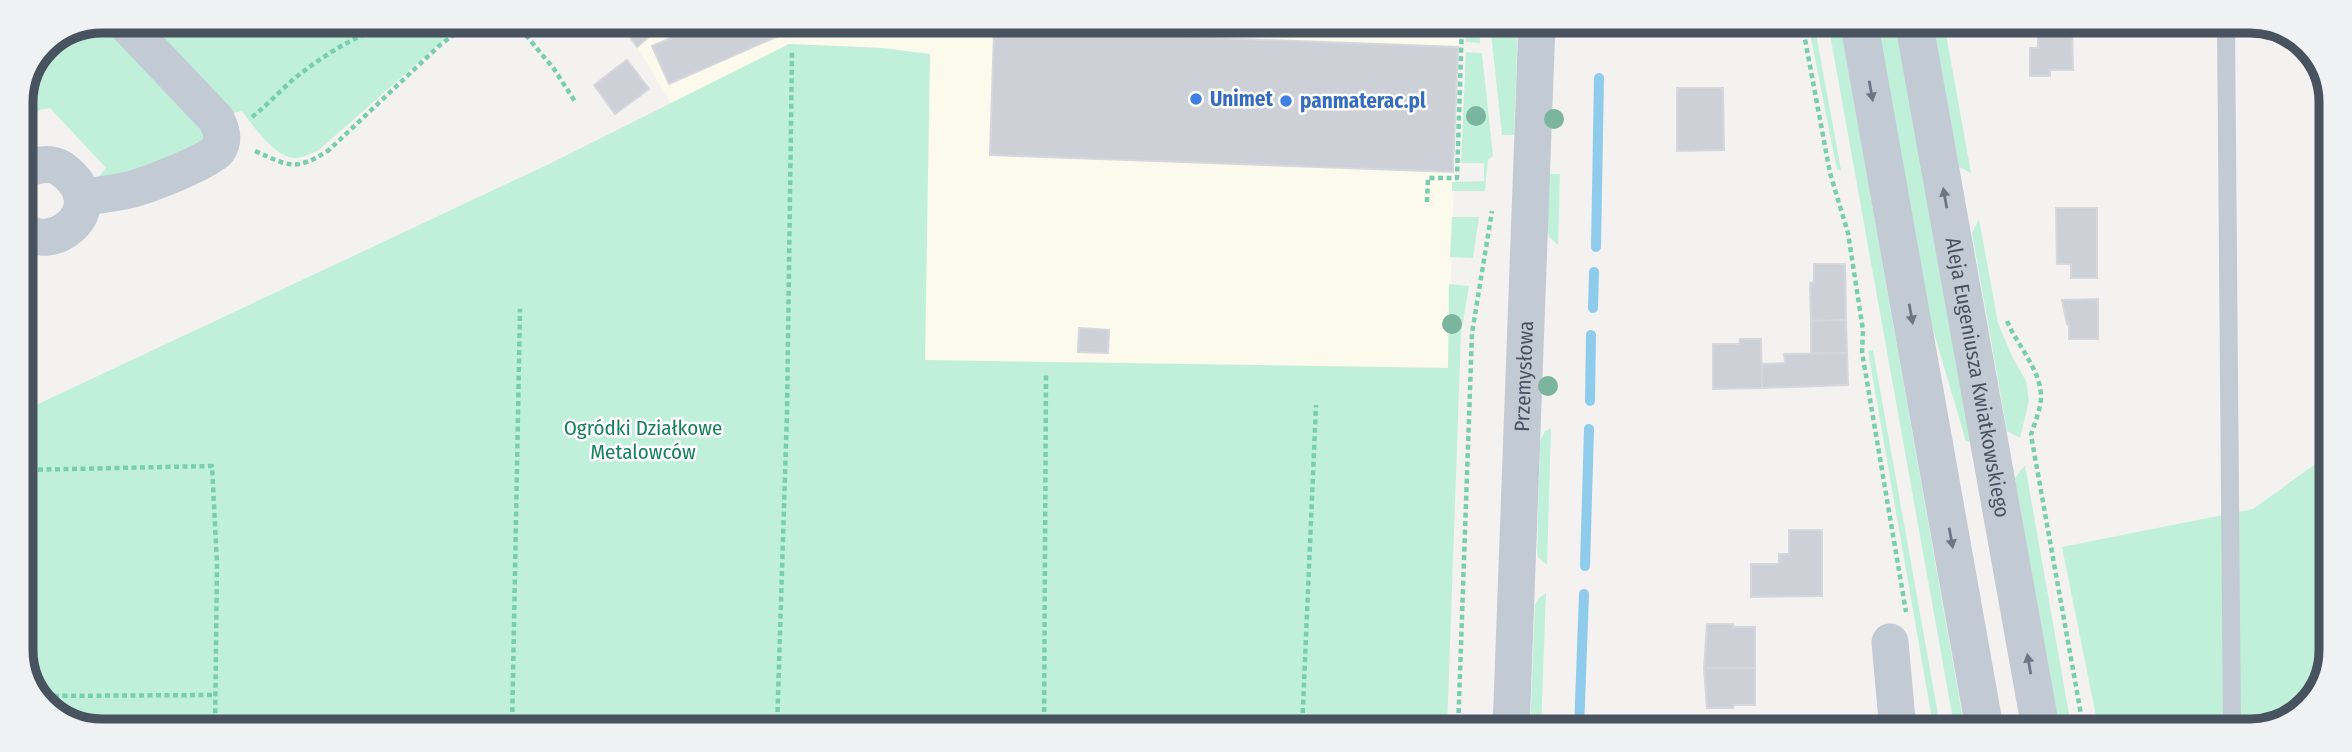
<svg xmlns="http://www.w3.org/2000/svg" width="2352" height="752" font-family="'Fira Sans Condensed',sans-serif">
<rect width="100%" height="100%" fill="#f4f2f1"/>
<!-- commercial -->
<path fill="#fcfaed" d="M617,22l842,1 -11,345 -524,-8 6,-306 -47,-6 -94,-4 -118,59 -34,-56z"/>
<!-- green -->
<path fill="#c1f0da" d="M102,21h363l-146,129c-7,3 -15,7 -22,8 -20,2 -44,-32 -55,-47l-14,3 -20,28 -83,41 -26,-7 7,-8 -56,-60 -10,2 -19,18v-27l24,-57z
M1466,23h13l1,20 -14,-1z
M1490,23h28l-4,112h-12z
M1808,23h6l27,147h-4z
M1828,23h12l125,708h-10z
M1876,23h21l74,416 -2,3 -4,-2 -1,-5 -37,-126z
M1940,23h4l27,150 -12,-6 -25,-138z
M789,44l94,4 47,6 -5,306 523,8 1,-84 20,2 -8,47 -14,397 -1366,-2 -43,-28 -17,-44v-244l526,-247z
M1466,52l16,1 11,103 -5,4 -3,31h-33v-9l32,-1v-18h-23z
M1549,174h11l-2,71 -9,-8 -2,-8z
M1452,217h27l-6,41 -23,-1z
M1979,219l19,104 14,33 14,25 3,20 -9,37 -13,-7 -35,-198z
M1873,350l68,381h-7l-66,-380z
M1551,428l-4,137 -9,-8 -1,-5 3,-111 5,-10z
M2329,454l-1,217 -29,44 -48,16h-152l-37,-184 191,-38z
M2025,465l47,266h-13l-44,-253z
M1546,593l-5,137h-11l5,-125 4,-7z"/>
<g fill="none" stroke-linecap="round" stroke-linejoin="round">
<!-- stream -->
<path stroke="#8fccec" stroke-width="10" d="M1601,26v-3
M1596,247l3,-169
M1593,308l1,-36
M1590,401l1,-66
M1585,566l4,-137
M1579,730l5,-136"/>
</g>
<!-- building -->
<path fill="#cdd0d7" stroke="#d6d7dd" stroke-width="2" d="M617,22h20l-11,9z
M637,22h29l-29,25 -11,-16z
M708,22h180v14l-103,-3 -116,51 -17,-38z
M997,22h161v14l300,11 -5,125 -463,-17 4,-124z
M2038,24h34l1,46h-23v6h-20v-28h8z
M627,60l22,29 -34,25 -21,-29z
M1677,88h46l1,62 -47,1z
M2056,208h41v70h-26v-14h-14z
M1814,264h31l1,56 -35,1 -1,-38 4,-1z
M2098,299v40h-29v-14l-2,-1 -5,-24z
M1846,320l1,33h-36v-32z
M1079,328l30,2 -1,23 -30,-1z
M1740,339h21l1,49 -49,1v-45h26z
M1847,353l1,32 -86,3v-24l23,-1 -1,-9z
M1789,530h33v66l-71,1v-33h28v-10h10z
M1707,624h26v3h22v41h-51z
M1704,668h51v37h-22v3h-26z"/>
<g fill="none" stroke-linecap="round" stroke-linejoin="round">
<!-- path -->
<path stroke="#79ceb0" stroke-width="4.5" stroke-dasharray="5 3.5" stroke-linecap="butt" d="M515,22l39,47 22,34
M1802,23l28,150 18,60 15,97 -1,22 44,260
M252,117c17,-13 31,-30 48,-43 31,-24 68,-46 106,-53
M255,151c34,15 40,21 74,-1l111,-105 32,-24
M1427,202l1,-24h29l5,-155
M2007,321c10,24 34,49 34,76 0,12 -7,27 -10,38l53,296
M21,470l191,-4 5,98 -2,164
M37,696l179,-1
M512,729l8,-420
M777,729l10,-317 5,-360
M1044,729l2,-357
M1302,730l14,-325
M1458,730l14,-397 20,-122"/>
<!-- service -->
<path stroke="#c2cad3" stroke-width="18" d="M2226,24l6,707"/>
<!-- minor -->
<g stroke="#c2cad3" stroke-width="37">
<path d="M21,172c11,-7 29,-11 41,-3 55,41 -16,90 -41,58"/>
<path d="M84,197c17,-2 33,-4 49,-8 17,-5 75,-27 85,-39 7,-11 3,-21 -2,-31l-93,-98"/>
<path d="M1890,642l8,89"/>
<path id="s1" d="M1511,730l26,-707"/>
</g>
<!-- tertiary -->
<g stroke="#c2cad3" stroke-width="38">
<path d="M1859,23l126,708"/>
<path id="s2" d="M1914,23l127,708"/>
</g>
</g>
<!-- trees -->
<g fill="#7bb49f">
<circle cx="1476" cy="116" r="10"/>
<circle cx="1554" cy="119" r="10"/>
<circle cx="1452" cy="324" r="10"/>
<circle cx="1548" cy="386" r="10"/>
</g>
<!-- one-way arrows -->
<defs><path id="oneway-solid" d="M-6-.8H1V-3.2L6.5 0L1 3.2V.8H-6Z" transform="scale(1.75)"/></defs>
<g fill="#6d7682">
<use href="#oneway-solid" transform="translate(1871 91) rotate(80)"/>
<use href="#oneway-solid" transform="translate(1945 198) rotate(-100)"/>
<use href="#oneway-solid" transform="translate(1911 314) rotate(80)"/>
<use href="#oneway-solid" transform="translate(1951 538) rotate(80)"/>
<use href="#oneway-solid" transform="translate(2029 664) rotate(-100)"/>
</g>
<!-- markers -->
<g fill="#3f7fe0" stroke="#fff" stroke-width="2.5">
<circle cx="1196" cy="99" r="7"/>
<circle cx="1286" cy="101" r="7"/>
</g>
<g text-anchor="middle" dominant-baseline="central" stroke-width="5" stroke-linejoin="round" paint-order="stroke">
<!-- shop labels -->
<g font-size="21" font-weight="bold" fill="#366cbe" stroke="#fff" text-anchor="start">
<text x="1210" y="99">Unimet</text>
<text x="1300" y="101">panmaterac.pl</text>
</g>
<!-- street labels -->
<g font-size="21" fill="#49525f" stroke="#fff">
<text stroke="none"><textPath href="#s1" startOffset="354">Przemysłowa</textPath></text>
<text stroke="none"><textPath href="#s2" startOffset="360">Aleja Eugeniusza Kwiatkowskiego</textPath></text>
</g>
<!-- park labels -->
<g font-size="21" fill="#18825c" stroke="#fff">
<text x="643" y="428">Ogródki Działkowe<tspan x="643" dy="24">Metalowców</tspan></text>
</g>
</g>
<!-- crop -->
<path d="M0 0H2352V752H0ZM102 33H2250A69 69 0 0 1 2319 102V650A69 69 0 0 1 2250 719H102A69 69 0 0 1 33 650V102A69 69 0 0 1 102 33Z" fill="#f0f1f2" fill-rule="evenodd"/>
<path fill="none" stroke="#49525f" stroke-width="9" d="M102 33H2250A69 69 0 0 1 2319 102V650A69 69 0 0 1 2250 719H102A69 69 0 0 1 33 650V102A69 69 0 0 1 102 33Z"/>
</svg>
